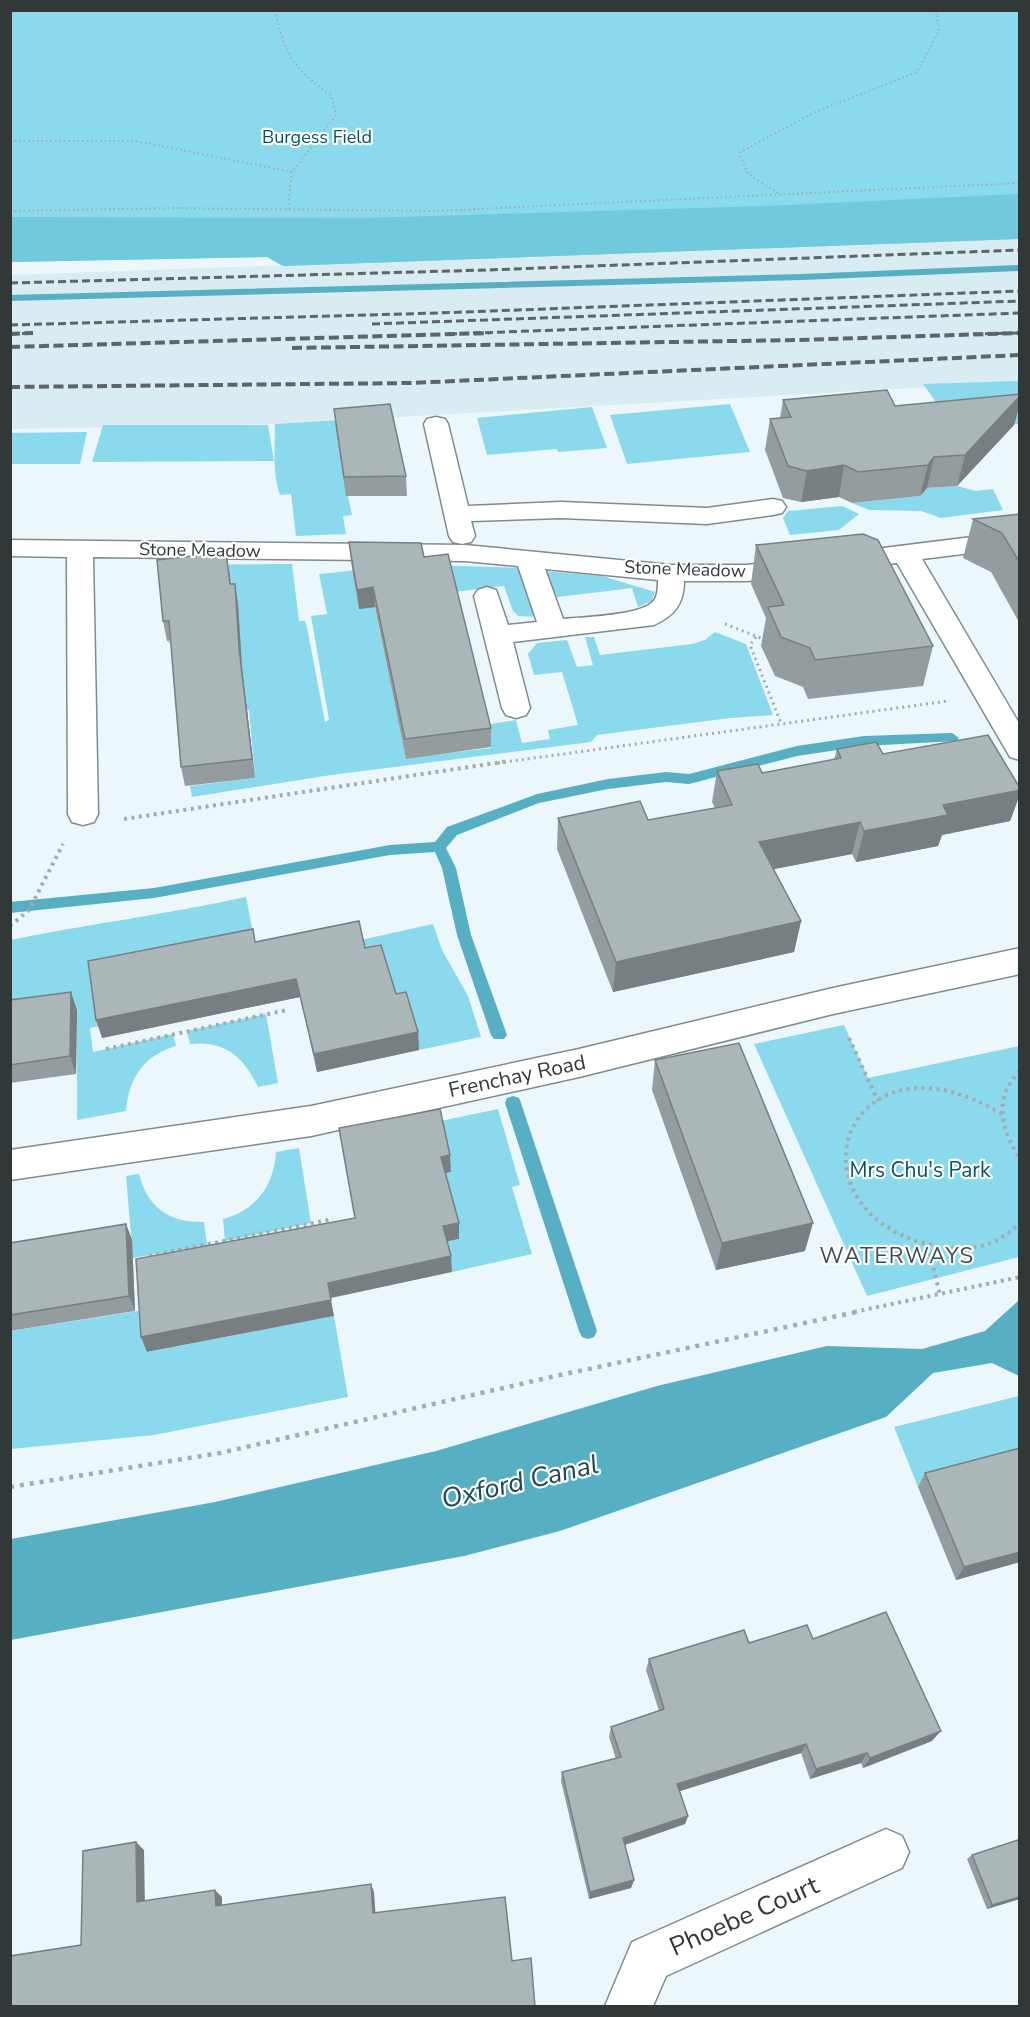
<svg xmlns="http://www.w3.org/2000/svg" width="1030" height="2017" font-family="'Nunito Sans',sans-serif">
<rect width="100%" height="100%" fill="#ebf7fa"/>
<!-- built -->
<path fill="#d8ecf1" d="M1019,239v143l-744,42 -264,5 -1,-154z"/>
<!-- green -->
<path fill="#8ad9ec" d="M10,11h1009v228l-736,27 -16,-9 -256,5z
M1019,381v43l-63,6 -33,-46z
M730,404l20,48 -123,12 -17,-49z
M592,407l15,41 -49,4 -1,-3 -70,6 -10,-37z
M392,417l-51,47 11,51 -9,1 3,18 -50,2 -5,-42 -11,1c-8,-22 -5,-47 -5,-71z
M103,425h165l6,36 -182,1z
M87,432l-7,32h-69v-31z
M957,486l19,5 17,-2 10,21 -62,8 -20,-7 -52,-1 -17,-7 68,-7 7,-8z
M842,506l17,8 -20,16 -49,5 -7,-17 5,-7z
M292,564l7,57h6l2,6 18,95 4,-2 -18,-104 16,-2 -8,-40 48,-5 39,189 85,-10 -6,-23 31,-5 6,23 28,-4 -2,-9 30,-5 -16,-53 -28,3 -6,-21 9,-11 30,-3 10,27 16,-2 -8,-28h9l6,18 92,-11 13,-4 10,-8 31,12 27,71 -43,3 -133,17 -6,7 -260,33 -139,22 -2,-11 65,-8 -6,-68 -68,8 -7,-72 -7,-5 71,-9 -8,-61 -46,-6z
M394,564l129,4 15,49 -20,-1 -5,-5 -9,-25 -50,6z
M542,571l60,5 53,16 -3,9 -14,6 -6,-19 -82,10z
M246,897l10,51 -156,78 -10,2 3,24 80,-18 3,12c-33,10 -47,32 -50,65l-49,9v-89l-66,-11 -1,-80c79,-16 158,-26 236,-43z
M433,924l9,26 26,46 13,41 -62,13 -11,-40 -40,-44 -7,-26z
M266,1014l12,69 -20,4c-14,-30 -33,-47 -68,-43l-3,-13z
M844,1025l24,53 151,-32v211l-152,39 -113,-252z
M498,1109l22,76 -8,2 20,67 -80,18 -8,-30 15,-3 -16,-65 8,-2 -15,-50z
M299,1148l12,75 -86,18 -2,-22c33,-9 51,-33 53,-67z
M139,1174c8,33 30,49 65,48l3,23 -74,13 -7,-82z
M144,1310l4,42 186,-36 14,81 -194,38 -143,14v-118z
M1019,1396v64l-101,27 -24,-60z"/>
<!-- forest -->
<path fill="#71c9de" d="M1019,194v45l-736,27 -16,-9 -256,5v-45l352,1 404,-12z"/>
<!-- water -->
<path fill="#56afc3" d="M1019,1300v76l-27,-13 -59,10 -47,44 -326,114 -96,25 -453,84v-101l204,-37 221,-51 221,-65 170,-40 95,3 63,-18z"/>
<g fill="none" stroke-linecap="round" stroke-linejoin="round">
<!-- stream -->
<path fill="#56afc3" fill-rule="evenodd" d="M1020,265v6l-218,9 -792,21v-6l792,-21z
M952,733l7,5 -2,3 -93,5 -67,10 -108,28 -23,-2 -58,7 -69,14 -82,32 -11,13 10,20 15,67 36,100 -3,4h-10l-3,-4 -34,-100 -15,-67 -7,-16 -45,3 -236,43 -144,15v-11l144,-14 236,-43 45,-3 12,-15 90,-33 71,-15 58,-7 23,2 108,-28 67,-10z
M513,1096l6,2 2,5 76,228 -3,6 -6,2 -6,-2 -3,-6 -74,-228 2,-5z"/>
<!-- minor casing -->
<g stroke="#808b8e" stroke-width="3">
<path id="minor" d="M436,417l9,2 3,5 20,82 93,-4 146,6 66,-9 9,2 4,6 -4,6 -9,2 -66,9 -146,-6 -90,3 4,15 -4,6 -9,2 -9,-2 -4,-6 -25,-112 3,-5z
M1020,531v16l-98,12 98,166v35l-10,-3 -113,-194 -150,18h-63c0,23 -10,35 -30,44l-141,17 17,66 -4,7 -10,3 -10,-3 -4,-7 -28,-112 4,-6 9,-3 9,3 12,35 29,-3 -19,-56 -53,-5 -372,-4 5,257 -4,8 -11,3 -11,-3 -4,-8 -1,-257 -57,-1v-16l455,5 206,20h76zM545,569l113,11c0,6 0,14 -3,19 -9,17 -73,18 -92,20z
M1020,948v26l-187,40 -254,63 -268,59 -301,44v-30l301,-44 268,-57 254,-61z
M886,1829l16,7 7,16 -7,16 -236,108 -13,30h-48l27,-64z"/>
</g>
<!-- path-far3 -->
<path stroke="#a3acae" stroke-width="2" stroke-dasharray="1.5 3" stroke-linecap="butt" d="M10,141h126l156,31 44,-57 -5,-20c-38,-26 -46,-40 -56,-85
M778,193l-30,-19 -9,-21 74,-40 104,-41 22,-41 -3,-21
M288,209l4,-37
M10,211l163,-3 261,3 586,-28"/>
<!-- path-far2 -->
<path stroke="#a3acae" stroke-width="3" stroke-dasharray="2 4" stroke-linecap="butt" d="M725,624l41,16
M756,637l-6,8 31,78
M498,763l450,-62"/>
<!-- path-far1 -->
<path stroke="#a3acae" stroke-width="4" stroke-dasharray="3 4.5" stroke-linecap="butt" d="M124,819l385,-58
M10,926l19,-16 34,-66
M849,1038l29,63
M106,1049l181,-39
M1020,1071c-27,26 -19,59 0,88
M1002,1114c-159,-96 -225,103 -61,133 29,5 60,-2 79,-25
M928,1246l12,49
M149,1256l184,-37
M854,1312l166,-35"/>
<!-- path -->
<path stroke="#a3acae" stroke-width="4.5" stroke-dasharray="4 6" stroke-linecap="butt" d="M10,1487l210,-34 331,-76 310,-66"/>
<!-- minor -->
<use href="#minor" fill="#fff" fill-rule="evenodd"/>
<!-- rail-far1 -->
<path stroke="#5e6566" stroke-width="3" stroke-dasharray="8 4" stroke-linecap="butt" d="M10,283l477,-13 533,-20
M372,324l648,-23
M10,325l428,-12 582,-22
M10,334l23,-1
M449,334l571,-21
M973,334l47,-1"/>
<!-- rail -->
<path stroke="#5e6566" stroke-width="4" stroke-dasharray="10 4.5" stroke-linecap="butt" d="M10,334l23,-1
M10,347l479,-14
M292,348l506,-8 222,-7
M10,387l401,-4 609,-28"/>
</g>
<!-- wall -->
<path fill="#939d9f" d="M1020,394v10l-6,21 -57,61 -30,2 -7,8 -68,7 -13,-6 -38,5 -18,-4 -18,-48 5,-31 10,-1 3,-18 112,6z
M334,409l72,67 1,20h-61l-10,-67z
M1020,514v110l-29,-52 -28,-14 10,-39z
M349,542l75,15 67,171v19l-85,12 -31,-152 -16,2 -8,-47z
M756,545l177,101 -10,40 -115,13 -5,-12 -28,-11 -14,-30 5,-28 -15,-34z
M230,571l1,13 7,19 4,65 13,110 -70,8 -4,-19 -10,-127 -4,1 -4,-20z
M837,749l46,5 137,34v6l-10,27 -68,14 -4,11 -82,16 -4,-8 -79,15 28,52 -7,31 -181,40 -56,-143 1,-31 90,2 67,-12 -3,-6 5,-31 45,2 72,-13z
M255,942l110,6 31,46 22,38 1,18 -102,22 -17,-75 -198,41z
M10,1000l67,10 -1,64 -66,9z
M655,1060l150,191 -89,19 -64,-180z
M126,1224l6,16 3,71 -125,20v-88z
M925,1473l95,89 -64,18 -38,-93z
M813,1639l119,102 -69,27 -2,-5 -51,16 -9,-26 -121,38 8,25 -3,8 -60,21 9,35 -3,8 -42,11 -28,-118 1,-9 54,-13 -7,-22 2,-10 48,-16 -13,-41 3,-11 100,-16z
M972,1855l48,44 -33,10 -20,-50z"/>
<!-- shaded-wall -->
<path fill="#787f82" d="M1020,396v8l-6,21 -57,61 8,-31z
M934,457l-7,31 -7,8 8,-31z
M844,465l-5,32 -38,5 6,-31z
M235,584l3,19 4,65 13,110 -3,-19 -13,-111z
M373,587l2,20 -16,2 -2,-19z
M1020,790v4l-10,27 -68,14 -4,11 -82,16 8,-31 79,-26z
M860,822l-8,32 -98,19 5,-31z
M801,921l-7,31 -181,40 3,-30z
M296,979l4,18 -198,41 -6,-18z
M71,992l6,18 -1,64 -6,-18z
M418,1032l1,18 -102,22 -3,-18z
M450,1155l1,17 -9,2 -1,-17z
M459,1223v16l-15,3 -1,-16z
M813,1223l-8,28 -89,19 6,-27z
M126,1224l6,16 3,71 -6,-15z
M451,1256l1,16 -121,26 -3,-15z
M331,1300l3,16 -187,36 -6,-15z
M1020,1552v10l-64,18 8,-13z
M941,1731l-9,10 -69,27 7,-10z
M806,1744l-5,9 -127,40 3,-9z
M867,1753l-6,10 -51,16 6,-10z
M688,1816l-3,8 -64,22 2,-8z
M136,1842l8,8 1,59 -8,-7z
M634,1880l-3,8 -42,11 1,-7z
M371,1884l3,8 2,28 -3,-7z
M215,1890l7,7v16l-6,-7z
M1020,1897v2l-33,10 5,-4z
M10,1927h1v36z"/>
<!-- building -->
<path fill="#abb6b9" stroke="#787f82" stroke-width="1.5" d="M887,390l8,16 125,-12v2l-55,59 -31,2 -6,8 -70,7 -14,-7 -37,6 -19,-5 -18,-47 21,-2 -8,-17z
M390,404l16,72 -62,1 -10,-68z
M1020,514v49l-18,-30 -29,-14z
M863,534l15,6 55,106 -118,14 -5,-12 -29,-11 -13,-30 16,-2 -28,-60z
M349,542l72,1 3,14 24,-3 43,174 -86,11 -32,-152 -16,3z
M226,552l4,32h5l4,64 13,111 -71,8 -12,-146h-6l-6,-61z
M988,735l32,53v2l-77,15 5,10 -84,16 -4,-9 -101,20 42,79 -185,41 -58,-144 82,-17 8,19 84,-15 -15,-34 41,-7 4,9 79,-15 -4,-9 39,-7 7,12z
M359,921l6,27 16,-3 15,49 10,-2 12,40 -104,22 -18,-75 -200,41 -8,-59 165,-32 2,13z
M71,992l-1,64 -60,9v-65z
M739,1043l74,180 -91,20 -67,-183z
M440,1109l10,46 -9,2 18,66 -16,3 8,30 -123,27 3,17 -190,37 -5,-78 219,-41 -16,-90z
M126,1224l3,72 -119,19v-72z
M1020,1448v104l-56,15 -39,-94z
M886,1612l55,119 -71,27 -3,-5 -51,16 -10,-25 -129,40 11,32 -65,22 11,42 -44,12 -28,-120 59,-15 -10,-30 53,-18 -15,-50 95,-29 5,13 58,-18 6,14z
M1018,1840l2,4v53l-28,8 -20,-50z
M136,1842l1,60 78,-12 1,16 155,-22 2,29 132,-16 7,64 19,-3 4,49h-525v-51l71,-11 2,-94z"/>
<g text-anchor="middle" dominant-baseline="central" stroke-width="4.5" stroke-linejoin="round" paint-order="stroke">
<!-- far-park labels -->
<g font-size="18" fill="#035563" stroke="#fff">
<text x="317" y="137">Burgess Field</text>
</g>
<!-- far-street labels -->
<g font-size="18" fill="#323738" stroke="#fff">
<text transform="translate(200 550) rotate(1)">Stone Meadow</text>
<text transform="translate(685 569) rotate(2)">Stone Meadow</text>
</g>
<!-- street labels -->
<g font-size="21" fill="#323738" stroke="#fff">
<text transform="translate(517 1076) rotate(-12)">Frenchay Road</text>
</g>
<!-- park labels -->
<g font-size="21" fill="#035563" stroke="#fff">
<text x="920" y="1170">Mrs Chu's Park</text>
</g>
<!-- neighbourhood labels -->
<g font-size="22" letter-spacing="1.5" fill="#414b4d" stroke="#fff">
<text x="897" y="1256">WATERWAYS</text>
</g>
<!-- near-street labels -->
<g font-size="26" fill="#323738" stroke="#fff">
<text transform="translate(744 1916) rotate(-24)">Phoebe Court</text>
</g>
<!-- near-water labels -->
<g font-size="27" font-style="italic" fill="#204952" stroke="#fff">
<text transform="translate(520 1482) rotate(-13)">Oxford Canal</text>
</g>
</g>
<!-- border -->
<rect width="1030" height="2017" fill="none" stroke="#323738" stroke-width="24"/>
</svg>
